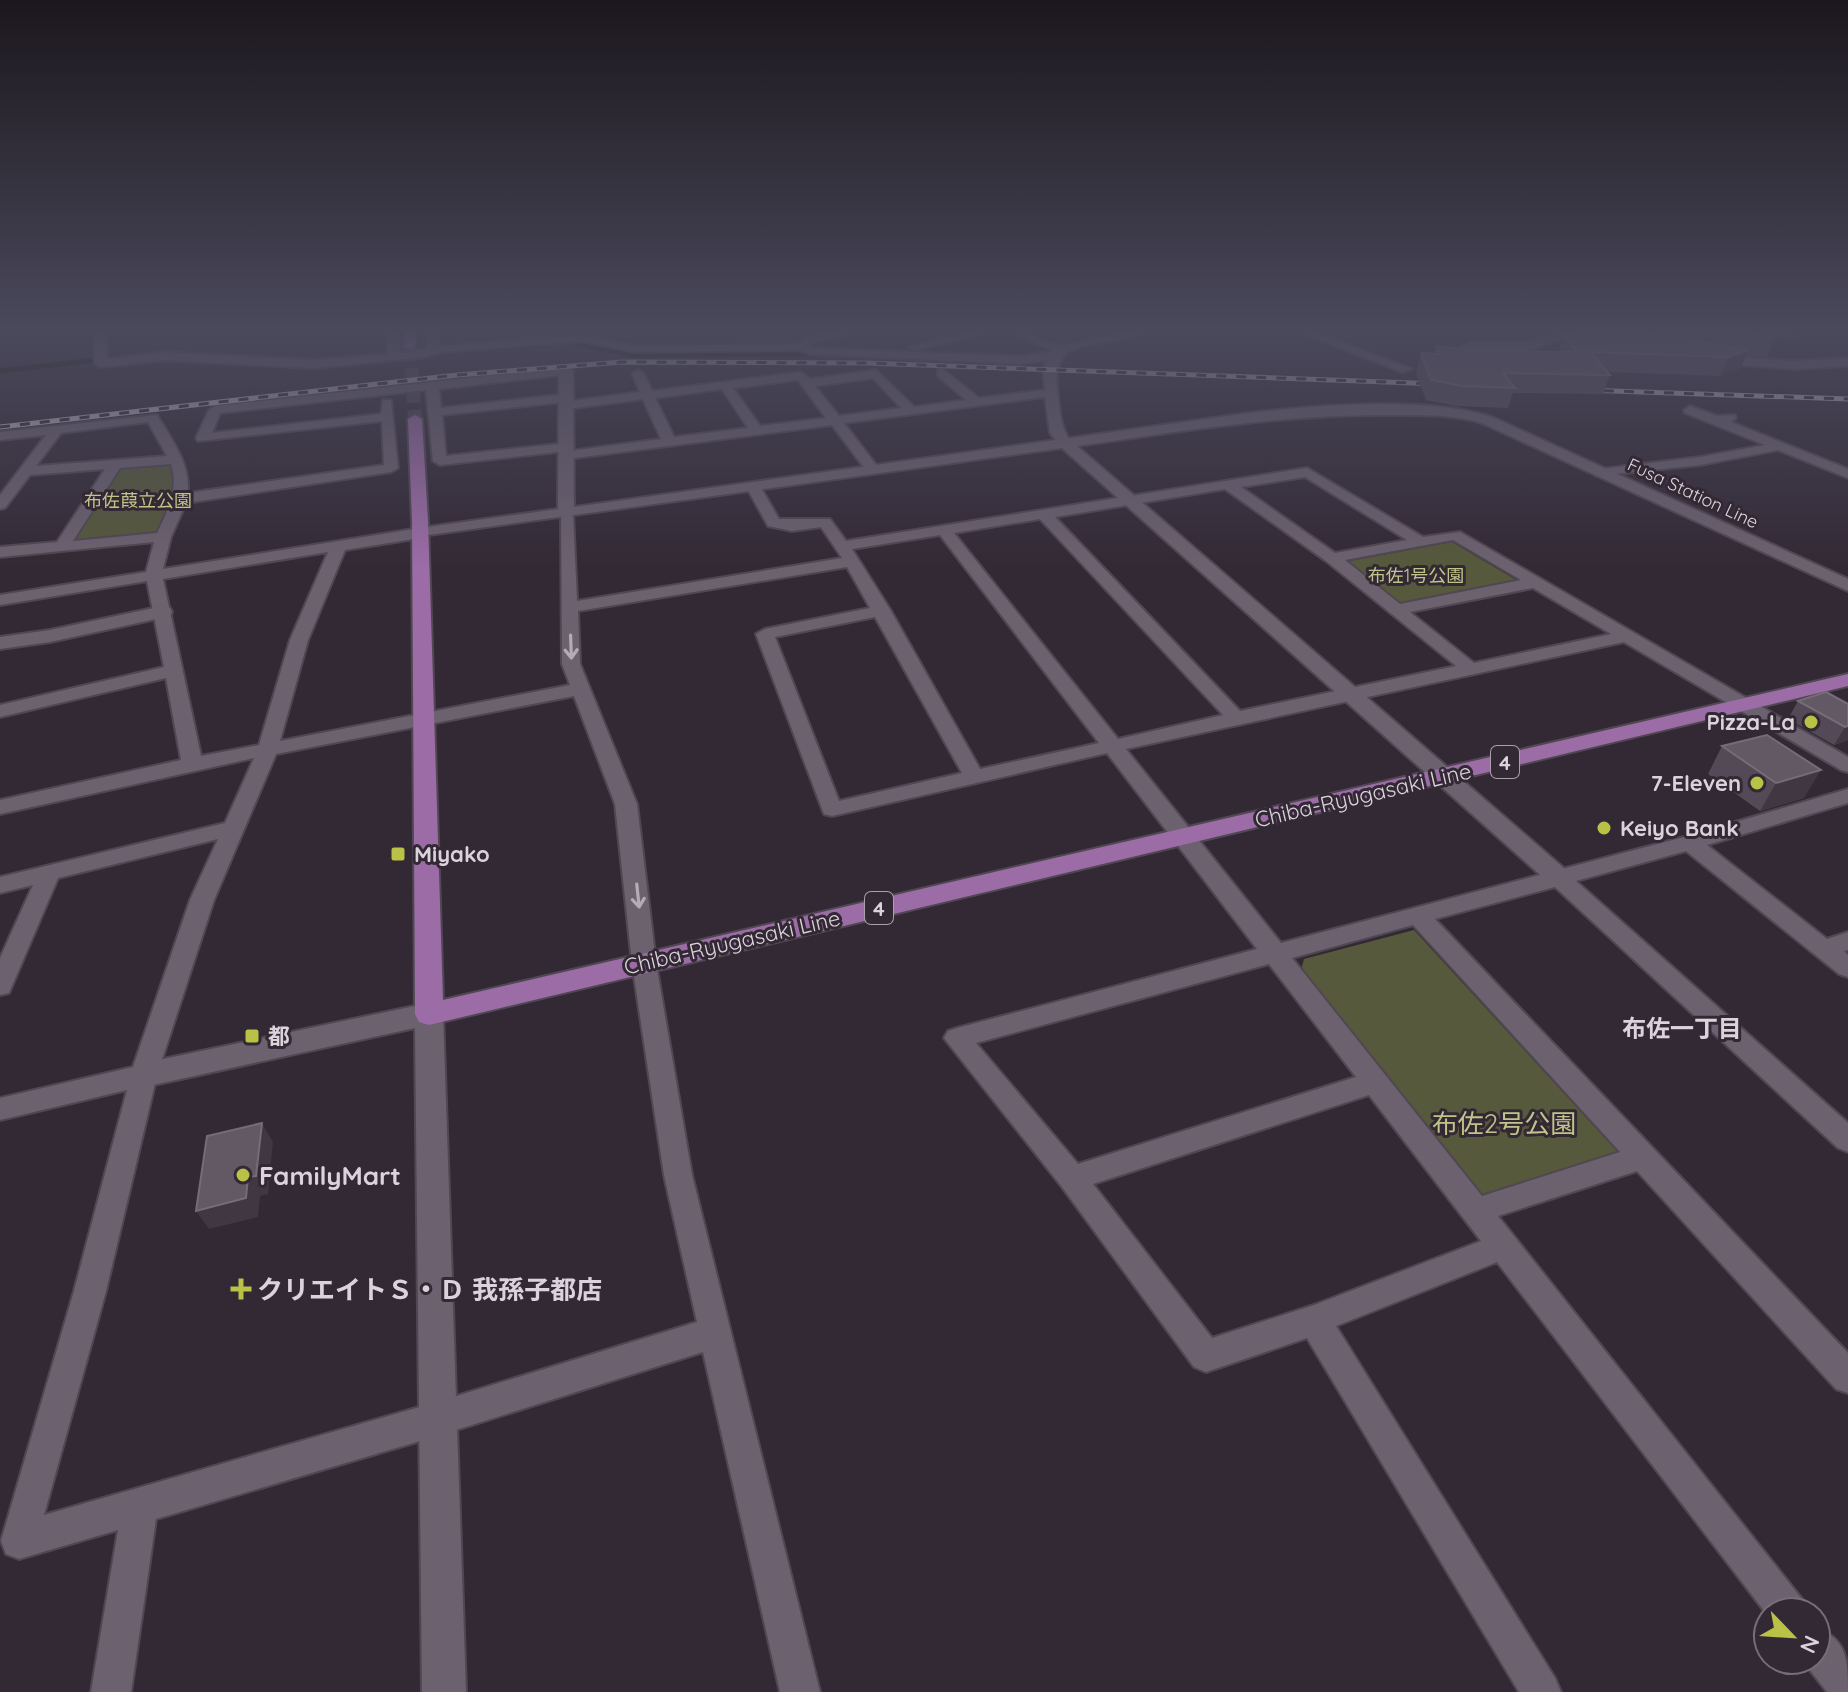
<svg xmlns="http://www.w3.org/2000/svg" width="1848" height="1692" font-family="Quicksand,'Noto Sans JP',sans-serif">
<rect width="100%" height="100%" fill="#332935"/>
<!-- green -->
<path fill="#56593b" d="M176,459l6,17 -19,61 -101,9 54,-83z
M1452,542l66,39 -121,24 -53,-43z
M1414,930l205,223 -136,47 -182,-230 3,-11z"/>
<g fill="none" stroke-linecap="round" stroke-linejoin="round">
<!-- stream -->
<path stroke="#121300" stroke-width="5" d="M576,344l58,11 183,-1
M478,349l71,-5
M967,361l59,3
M0,371l104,-12"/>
<!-- primary-tunnel -->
<path stroke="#4c424e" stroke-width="14" stroke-dasharray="14 7" stroke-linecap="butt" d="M410,347l5,72"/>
<!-- street casing -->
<g stroke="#504752" stroke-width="4">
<path id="street" d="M94,330h12l1,29 57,-7 149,8 75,-6 -1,-24h12l1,23 28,-4 -2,-19h12l1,16 143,-11 54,11 166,-2 -3,-3c17,-10 43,-11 63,-11l-56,14 7,4 208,8 33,-5 -47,-21c20,0 41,16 56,15 28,-3 54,-15 83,-15 -39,25 -99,-5 -88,66 2,18 3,33 14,47l-2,3h-10l-10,-13 -5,-36 -201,26 36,47 -7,4 -5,-1 -36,-48 -265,34 -7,-4 6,-4 -126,14 -7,-4 -7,-71 -206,23 -8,20 169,-19 2,-14h8l7,68 -7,4 -205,31 -15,34 -8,32 257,-41 8,5 -8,5 -75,12 -37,90 -28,101 290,-56 -8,-21 -1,-154h10l2,3 4,88 265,-43 -21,-31 -29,4 -24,-5 -21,-38 7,-4 7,4 18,31h51l16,22 461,-73 116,69 37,-5 388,225v15l-7,-2 -217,-128 -498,107 155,194 403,-106 164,-48v14l-141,42 120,94 21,-7v18l-4,1 4,4v22l-9,-3 -153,-123 -110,30 272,242v29l-10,-4 -283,-261 -120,32 413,434v40l-12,-4 -199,-218 -139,45 304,383 6,13h-40v4l-271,-354 -161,64 219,352 6,14h-42l-212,-354 -101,34 -12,-5 -132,-180 -118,-149 4,-7 9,-3 300,-79 -150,-196 -275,63 -8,-2 -68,-180 9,-5 105,-21 -23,-41 -269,44 2,53 57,140 19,159 36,212 128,517h-40l-77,-340 -266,84 -281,83 -25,173h-40l27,-162 -99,29 -13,-5 -5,-13 73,-250 53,-201 -127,30v-22l133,-31 57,-167 28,-61 -160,39 -46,108 -3,7 -9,2v-37l33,-73 -33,8v-16l225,-54 29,-65 -254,56v-14l181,-40 -15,-82 -166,39v-12l164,-38 -17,-86 -147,24v-10l146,-23 8,-30 -154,15v-10l57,-5 48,-73 -75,6 -25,33 -5,1v-14l46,-60 -46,5v-8l157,-17c15,25 33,48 31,78l196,-28 -2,-44 -184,20 -2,-3 13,-28 6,-4 351,-39 6,4 -2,3 -131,15 2,19 126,-14 4,1v6l69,-9 -8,-18 6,-4 6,4 8,17 149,-19 9,7 66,-9 38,37 52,-7 -28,-24v-6l4,-1 37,29 66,-8 -2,-21 5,-9 -27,4 -211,-10 -9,-4 -165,2 -54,-11 -140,11 -19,5 -110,11 -149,-8 -63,7 -6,-4zM873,378l28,30 -62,8 -24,-30zM798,380l28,38 -66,8 -27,-38zM722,389l26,39 -74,9 -19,-39zM643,399l18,40 -92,12 5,-4 -7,-4 -121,13 -4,-41 121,-13 -2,3 6,4zM148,422l19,34 -131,10 25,-33zM171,464c8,25 -3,46 -14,69l-84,8 47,-73zM1305,477l102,63 -72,13 -94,-66zM1225,489l101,72 130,105 -216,45 -185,-194zM1040,519l183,196 -105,24 -164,-206zM940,535l159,208 -119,26 -89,-158 -39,-62zM1453,540l68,40 -121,24 -55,-44zM328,552l-38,88 -31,105 -58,11 -38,-177zM1533,588l78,46 -137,29 -64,-51zM875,617l87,156 -123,28 -64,-164zM574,696l41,108 17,159 32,212 33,147 -260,80 -393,113 62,-224 51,-216 57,-175 62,-146zM1413,925l207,227 -138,44 -190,-238zM1269,964l87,113 -278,87 -102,-121zM1369,1095l112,146 -167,64 -102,33 -119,-154z
M976,330h21l-82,20 -6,-3z
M1294,330h16l102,39 -10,3z
M1690,406l27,10 18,-1 1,3 -5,4 117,47v9l-70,-28 -78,15 -104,11v-6l5,-1 99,-12 65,-12 -80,-32 -1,-3z
M1816,1627c32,13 32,34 32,65h-21l-25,-32h14z"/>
</g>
<!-- secondary casing -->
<g stroke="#504752" stroke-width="4">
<path id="secondary" d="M1570,330h19l-60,20h-56l-14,6 15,4v6l-25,-4 -3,-8 25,-12h57z
M1711,355l82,6 55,-3v8l-55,3 -87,-7v-6z
M566,367l7,4 1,136 675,-94c71,-8 175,-17 243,4l356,162v12l-366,-168c-29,-9 -62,-8 -92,-8 -106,-1 -209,16 -313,31l489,424 3,6 -3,6 -9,2 -9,-2 -486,-434 -648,89 -2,-4 8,-5 138,-19 1,-138z
M163,606l7,2 2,4 -2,4 -120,26 -50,7v-12l50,-7z
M429,1003l10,3 4,8 23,678h-44l-7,-664 -271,59 -10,-4 -5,-8 5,-8 10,-4z"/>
</g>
<!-- primary casing -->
<g stroke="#504752" stroke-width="4">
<path id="primary" d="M405,330h12l-3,20 -10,-3z
M415,415l7,4 6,102 15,479 1405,-326v12l-1419,339 -10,-3 -4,-8 -3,-493 -4,-102z"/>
</g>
<!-- street -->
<use href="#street" fill="#6c616f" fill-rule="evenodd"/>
<!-- secondary -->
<use href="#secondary" fill="#6c616f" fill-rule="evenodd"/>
<!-- primary -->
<use href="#primary" fill="#9b6ca6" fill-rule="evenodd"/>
<!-- rail casing -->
<g stroke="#bcb5bd" stroke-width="5">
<path id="rail" d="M1584,390l264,9
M0,427l457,-52 165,-13 245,1 573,21"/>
</g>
<!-- rail -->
<use href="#rail" stroke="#332935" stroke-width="3" stroke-dasharray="10" stroke-linecap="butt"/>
</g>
<!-- wall -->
<path fill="#544a57" d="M1581,330h242l-30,11 -21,-7 4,3 -9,20 -21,-2 -6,14 -20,7 -112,-4 2,3 -7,19 -90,-1 -5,15 -52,-2 -30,-6 -10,-27 5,-20 13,1 2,-8 41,5h82l5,-14z
M1798,701l50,3v36l-14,5 -46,-26z
M1722,746l82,52 -44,13 -52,-37z"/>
<!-- shaded-wall -->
<path fill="#413743" d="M1798,330h25l-30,11z
M1748,350l-8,19 -20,7 8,-19z
M1848,726v14l-14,5 11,-18z
M1821,770l-17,28 -44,13 16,-28z
M262,1123l11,19 -5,52 -8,2 -2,21 -49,12 -13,-18 52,-34z"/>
<!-- building -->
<path fill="#625965" stroke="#756c78" stroke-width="2" d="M1581,330h58l20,5 89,15 -20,7 -138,-5 20,23 -107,-2 12,15 -53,-2 -31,-6 -10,-27 19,1 -4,-8 41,5 100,1 -13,-15z
M1709,330h58l9,7z
M1826,692l22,12v22l-3,1 -47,-26z
M1767,735l54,35 -45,13 -54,-37z
M262,1123l-6,53 -8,1 -2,21 -50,13 11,-75z"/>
<!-- one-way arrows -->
<defs><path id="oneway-shaft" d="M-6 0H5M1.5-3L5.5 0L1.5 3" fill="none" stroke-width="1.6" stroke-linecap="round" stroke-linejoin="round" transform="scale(2)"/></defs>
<g stroke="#b4abb5">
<use href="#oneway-shaft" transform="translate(571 647) rotate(88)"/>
<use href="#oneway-shaft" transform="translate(638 896) rotate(84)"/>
</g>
<!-- sky -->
<linearGradient id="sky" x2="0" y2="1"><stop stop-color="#1c171d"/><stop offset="0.58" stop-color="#4a495c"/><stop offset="1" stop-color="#4a495c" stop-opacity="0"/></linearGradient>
<rect width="1848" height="567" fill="url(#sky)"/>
<!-- markers -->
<g fill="#b9c146" stroke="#332935" stroke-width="3">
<circle cx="1811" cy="722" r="8"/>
<circle cx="1757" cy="783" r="8"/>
<circle cx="1604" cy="828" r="8"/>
<rect x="390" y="846" width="16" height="16" rx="4"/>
<rect x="244" y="1028" width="16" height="16" rx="4"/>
<circle cx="243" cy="1175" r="8"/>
<path d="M237 1277h8v8h8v8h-8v8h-8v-8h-8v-8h8z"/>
</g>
<g text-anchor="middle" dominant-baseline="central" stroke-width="6" stroke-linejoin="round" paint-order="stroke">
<!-- far-street labels -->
<g font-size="18" fill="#dad3db" stroke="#332935">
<text transform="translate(1693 493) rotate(25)">Fusa Station Line</text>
</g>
<!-- far-park labels -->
<g font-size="18" fill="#bfc48a" stroke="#332935">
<text x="138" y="500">布佐葭立公園</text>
<text x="1416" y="575">布佐1号公園</text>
</g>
<!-- shield labels -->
<g fill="#332935" stroke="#a8a0a9" stroke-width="2">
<rect x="1491" y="746" width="28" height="32" rx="6"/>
<rect x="865" y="892" width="28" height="32" rx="6"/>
</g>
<g font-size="20" font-weight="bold" fill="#dad3db">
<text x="1505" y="762">4</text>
<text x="879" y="908">4</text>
</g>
<!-- poi labels -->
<g font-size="22" font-weight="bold" fill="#dad3db" stroke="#332935" text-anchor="start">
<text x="1795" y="722" text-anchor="end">Pizza-La</text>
<text x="1741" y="783" text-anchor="end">7-Eleven</text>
<text x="1620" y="828">Keiyo Bank</text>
<text x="414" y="854">Miyako</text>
<text x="268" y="1036">都</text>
</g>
<!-- street labels -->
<g font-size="22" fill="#dad3db" stroke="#332935">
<text transform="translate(1363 795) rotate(-13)">Chiba-Ryugasaki Line</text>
<text transform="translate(732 942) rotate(-13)">Chiba-Ryugasaki Line</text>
</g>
<!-- neighbourhood labels -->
<g font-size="24" font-weight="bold" fill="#dad3db" stroke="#332935">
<text x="1682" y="1028">布佐一丁目</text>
</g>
<!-- near-park labels -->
<g font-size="26" fill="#bfc48a" stroke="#332935">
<text x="1504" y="1123">布佐2号公園</text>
</g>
<!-- near-poi labels -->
<g font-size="26" font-weight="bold" fill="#dad3db" stroke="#332935" text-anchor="start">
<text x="259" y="1175">FamilyMart</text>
<text x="257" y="1289">クリエイトＳ・Ｄ 我孫子都店</text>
</g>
</g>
<!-- north arrow -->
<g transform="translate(1792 1636) rotate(115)"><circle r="38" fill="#332935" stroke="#766d77" stroke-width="2"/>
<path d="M0-6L14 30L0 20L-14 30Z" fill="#b9c146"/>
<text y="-12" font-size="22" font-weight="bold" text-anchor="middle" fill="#dad3db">N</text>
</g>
</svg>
